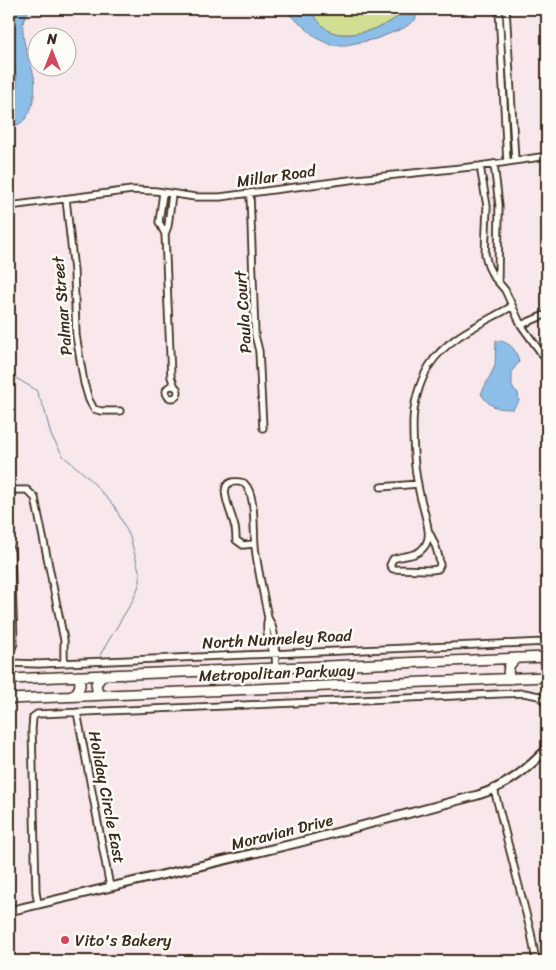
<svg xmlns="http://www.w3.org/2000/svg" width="556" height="970" font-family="Sriracha,sans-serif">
<rect width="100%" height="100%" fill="#f8e7eb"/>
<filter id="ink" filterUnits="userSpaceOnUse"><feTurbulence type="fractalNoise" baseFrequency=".02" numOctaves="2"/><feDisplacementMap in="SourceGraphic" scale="10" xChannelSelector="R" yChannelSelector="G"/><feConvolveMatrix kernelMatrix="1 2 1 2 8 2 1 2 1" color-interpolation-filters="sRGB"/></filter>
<g filter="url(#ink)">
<!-- green -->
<path fill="#d2de91" stroke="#868458" d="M305,9h100c-11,17 -55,31 -74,23 -11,-5 -17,-16 -26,-23z"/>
<!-- water -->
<path fill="#8dbee8" stroke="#6c8397" d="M14,9h16c-5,7 -8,13 -7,22 0,16 8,30 11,46 3,17 -3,51 -25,49v-20l6,-5c9,-30 -15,-63 -1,-92z
M283,9c6,0 17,-2 23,1 11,5 14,18 26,22 19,8 62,-6 73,-23h15l-5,11 -11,8 -28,11 -30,6h-15l-13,-6z
M496,340c13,2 20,8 23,22l-7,9v16l6,6 1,8 -6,8c-17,0 -23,-2 -32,-15l14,-28z"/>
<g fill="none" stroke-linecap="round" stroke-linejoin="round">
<!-- stream -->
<path stroke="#6c8397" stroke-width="1" d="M16,378l20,12 8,18 7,27 12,21 25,21 27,30 15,30 10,37v9l-7,17 -33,55"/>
<!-- minor casing -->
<g stroke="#3b2a1e" stroke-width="9">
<path id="minor" d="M499,9l8,153
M506,9l9,151
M494,164l5,41 -1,76
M480,166l7,40 -2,48 3,12 5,10 12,14 16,35 26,36
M163,193l-4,29 6,12
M250,193l5,142 4,16 4,77
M172,194l-4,32 -3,8 6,143 4,10
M66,199l8,72 2,64 8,48 5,17 5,9 7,2h19
M9,206l123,-16 24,1 39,6h25l137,-18 123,-13 67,-10
M521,325l26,-11
M166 392a6 6 0 1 1 12 0a6 6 0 1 1-12 0Z
M381,487l37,-3
M9,490h18l8,8 29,142v22
M428,530c6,11 11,23 12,35l-2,4 -7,1 -38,-1 -3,-4 3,-6c10,-4 24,-2 31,-12 4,-5 5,-12 4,-18 -2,-15 -8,-29 -10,-44 -4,-19 -5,-41 -5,-61 0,-19 6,-41 16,-58 18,-29 54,-43 82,-59
M254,544l-11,1 -7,-5c0,-6 0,-11 -2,-16 -3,-14 -23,-49 10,-41 14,13 8,52 12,71 3,21 8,43 12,64
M9,546l2,6 3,91 -2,5 -3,1
M274,653c-6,-10 -9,-24 -6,-35 10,16 6,33 8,50
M9,663l30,1 508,-22
M77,712l33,175
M494,789l37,144 5,28
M38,904l-2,-12 -4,-163 1,-12 4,-3 487,-21 15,3 8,8"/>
</g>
<!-- tertiary casing -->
<g stroke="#3b2a1e" stroke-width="11">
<path id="tertiary" d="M9,911l288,-68 181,-48c29,-9 48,-25 69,-46"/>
</g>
<!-- primary casing -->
<g stroke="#3b2a1e" stroke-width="12">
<path id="primary" d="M9,679l538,-22
M510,679c-4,-10 -1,-15 7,-21
M98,695l-2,-11 7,-9
M72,696c8,-5 10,-12 6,-20
M9,699l538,-22"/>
</g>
<!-- minor -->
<use href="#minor" stroke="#fdfcf7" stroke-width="5.5"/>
<!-- tertiary -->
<use href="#tertiary" stroke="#fdfcf7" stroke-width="7"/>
<!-- primary -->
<use href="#primary" stroke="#fdfcf7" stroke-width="9"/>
</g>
</g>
<!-- markers -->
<circle fill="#d1495b" stroke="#fdfcf7" stroke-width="2" cx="65" cy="940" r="5"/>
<g text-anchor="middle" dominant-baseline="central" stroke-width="5" stroke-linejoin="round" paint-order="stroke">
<!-- street labels -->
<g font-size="16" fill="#3b2a1e" stroke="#fdfcf7">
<text transform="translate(276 176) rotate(-8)">Millar Road</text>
<text transform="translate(62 306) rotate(-95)">Palmar Street</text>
<text transform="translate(243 312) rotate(-94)">Paula Court</text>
<text transform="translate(277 639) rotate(-3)">North Nunneley Road</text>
<text transform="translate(277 673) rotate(-2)">Metropolitan Parkway</text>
<text transform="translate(107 797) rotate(79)">Holiday Circle East</text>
<text transform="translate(282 832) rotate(-14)">Moravian Drive</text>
</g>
<!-- poi labels -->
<g font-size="16" fill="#3b2a1e" stroke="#fdfcf7" text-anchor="start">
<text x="75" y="940">Vito's Bakery</text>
</g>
</g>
<!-- margin -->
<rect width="556" height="970" fill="none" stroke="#fdfcf7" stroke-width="30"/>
<rect x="15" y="15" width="526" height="940" fill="none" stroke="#3b2a1e" stroke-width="2" filter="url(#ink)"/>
<!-- north arrow -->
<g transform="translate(52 52)"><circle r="24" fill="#fdfcf7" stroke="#afa8a0"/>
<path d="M0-4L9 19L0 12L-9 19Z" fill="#d1495b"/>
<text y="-8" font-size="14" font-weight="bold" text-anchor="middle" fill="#3b2a1e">N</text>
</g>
</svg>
